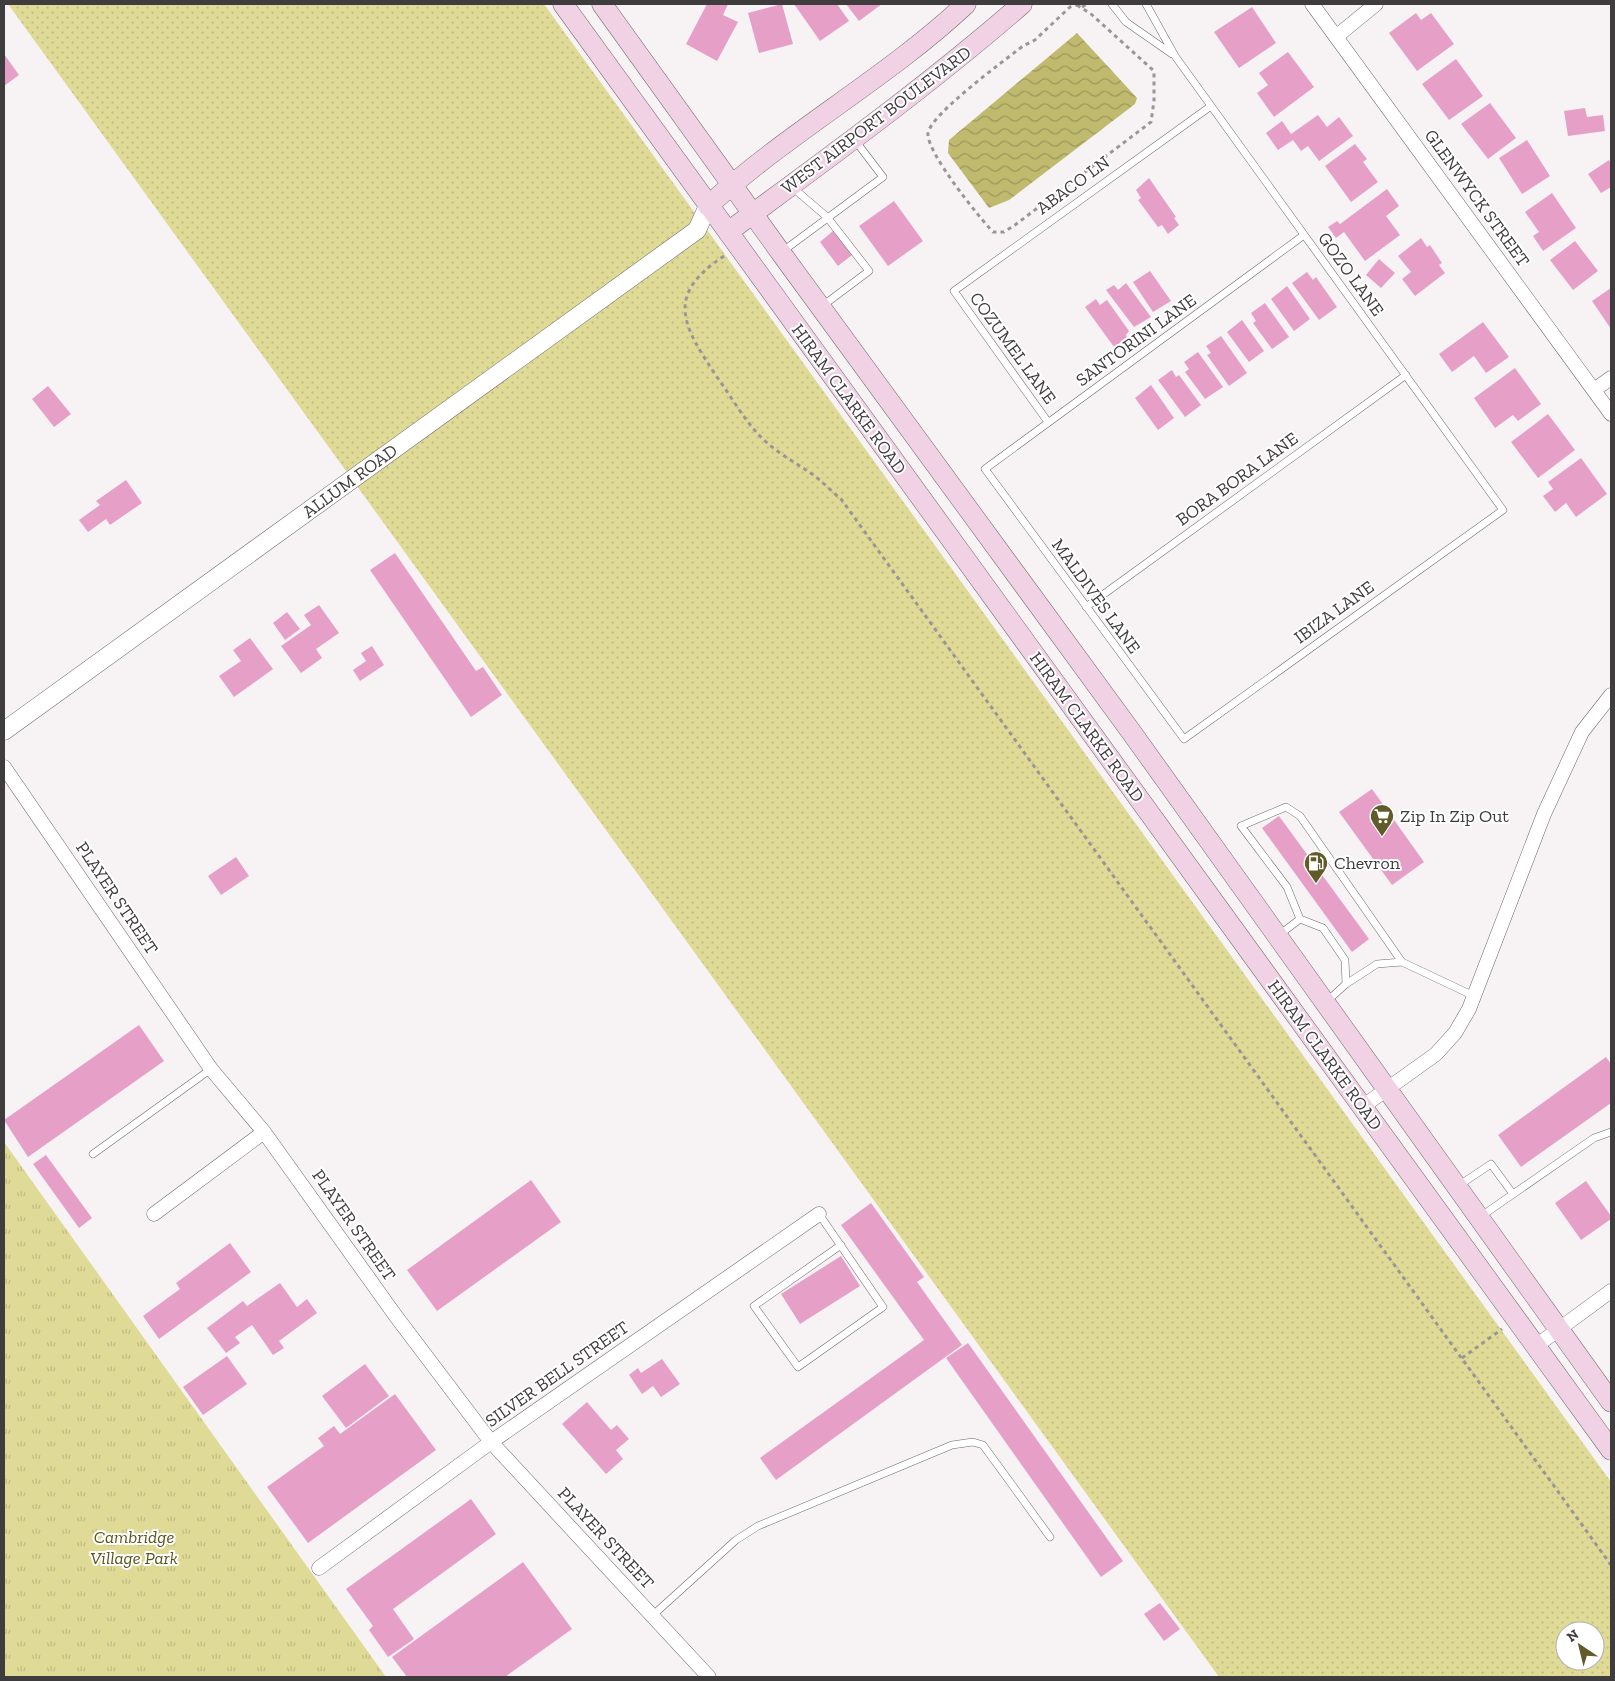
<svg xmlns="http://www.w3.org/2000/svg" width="1615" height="1681" font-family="'Zilla Slab',serif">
<defs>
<pattern id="grass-dots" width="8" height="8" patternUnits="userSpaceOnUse" patternTransform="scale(1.25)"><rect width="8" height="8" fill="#dfda96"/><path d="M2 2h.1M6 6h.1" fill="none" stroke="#c0bc82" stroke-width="1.8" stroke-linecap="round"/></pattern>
<pattern id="park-tufts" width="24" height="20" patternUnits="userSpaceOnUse" patternTransform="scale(1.25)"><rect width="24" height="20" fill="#dfda96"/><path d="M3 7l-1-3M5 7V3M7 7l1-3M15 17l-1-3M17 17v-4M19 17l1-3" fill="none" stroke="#c0bc82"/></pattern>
<pattern id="water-waves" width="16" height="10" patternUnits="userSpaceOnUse" patternTransform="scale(1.25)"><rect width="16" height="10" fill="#c0ba6e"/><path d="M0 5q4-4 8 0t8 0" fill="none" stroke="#9d985c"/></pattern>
</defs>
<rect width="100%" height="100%" fill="#f7f3f5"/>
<!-- grass -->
<path fill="url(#grass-dots)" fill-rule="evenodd" d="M8,4h536l1067,1478v195h-392zM1565,1631h30v30h-30z"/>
<!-- park -->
<path fill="url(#park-tufts)" d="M4,1142l382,535h-382z"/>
<!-- water -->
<path fill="url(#water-waves)" d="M1077,33l60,65 -2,6 -126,96 -20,8 -41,-55 1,-13z"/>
<!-- building -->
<path fill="#e6a0c8" d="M707,4h21l-5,11 15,7 -21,39 -31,-17z
M782,4l11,40 -34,9 -11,-40z
M794,4h43l12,17 -29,20z
M846,4h36l-23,17z
M1252,7l24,36 -37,25 -25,-36z
M1416,13l5,7 10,-7 23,31 -37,27 -28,-38z
M1288,52l26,35 -40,30 -17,-24 11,-8 -9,-12z
M4,54l15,21 -15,11z
M1456,59l27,37 -34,24 -27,-36z
M1490,103l26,35 -28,21 -27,-35z
M1585,108l2,9 16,-2 2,16 -37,5 -4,-25z
M1318,115l9,12 12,-10 14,19 -34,25 -11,-15 -7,5 -8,-11 -15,10 -12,-17 16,-12 9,13z
M1527,140l23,36 -28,18 -23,-36z
M1355,144l12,15 -4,3 15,20 -27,20 -26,-36z
M1609,160l2,4v23l-10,6 -13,-19z
M1149,178l27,39 -2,1 5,7 -11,9 -6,-9 -4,2 -20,-27 3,-2 -5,-8z
M1387,189l12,17 -13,10 14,19 -35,26 -21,-29 -8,6 -8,-11 9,-6 3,3z
M1552,193l24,35 -33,23 -10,-15 6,-4 -14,-20z
M894,201l29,40 -35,25 -29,-40z
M833,231l19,24 -14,11 -18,-24z
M1421,238l6,9 3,-2 12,18 -3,2 6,8 -30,23 -13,-17 9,-7 -13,-16z
M1575,241l23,30 -25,19 -23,-30z
M1379,259l16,14 -14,15 -15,-13z
M1150,271l21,30 -18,11 -20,-30z
M1307,272l6,8 3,-3 21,30 -18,13 -27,-37z
M1126,283l25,34 -17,10 -28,-37 8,-5 4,5z
M1287,286l23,33 -16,12 -23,-32z
M1611,288v41l-19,-28z
M1096,299l4,6 7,-5 22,31 -3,4 1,3 -13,9 -29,-40z
M1265,303l24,34 -17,12 -19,-26 3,-2 -5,-8z
M1242,320l22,31 -15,11 -22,-30z
M1483,322l26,35 -23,16 -12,-17 -22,16 -13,-18z
M1221,336l26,37 -18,13 -22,-31 4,-2 -5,-7z
M1198,352l25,35 -18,12 -20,-27 4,-3 -5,-7z
M1515,368l26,36 -23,17 -5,-6 -18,13 -21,-30z
M1172,370l4,7 3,-2 22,30 -16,12 -27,-37z
M1151,385l23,33 -16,12 -23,-32z
M48,386l23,28 -17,13 -22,-28z
M1548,414l27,36 -37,28 -27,-36z
M1581,458l26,36 -31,23 -10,-14 -11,9 -12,-16 10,-7 -5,-7z
M126,480l16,23 -32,22 -4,-6 -18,13 -9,-12 21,-15 -4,-4z
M395,553l81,118 7,-4 19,28 -31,22 -101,-147z
M319,605l20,28 -23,16 6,9 -21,15 -20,-27 30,-21 -7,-10z
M287,612l13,17 -15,11 -12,-17z
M250,638l23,31 -39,28 -15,-21 22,-15 -8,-11z
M372,646l12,19 -24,16 -7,-11 13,-9 -5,-8z
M1372,789l52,73 -32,23 -53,-73z
M1279,816l90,123 -17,13 -90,-124z
M236,857l13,19 -28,19 -13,-19z
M139,1025l25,36 -136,96 -24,-37z
M1606,1057l5,7v39l-90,64 -23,-32z
M46,1155l46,63 -13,10 -46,-64z
M531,1180l30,42 -124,89 -30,-41z
M1586,1181l25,35v3l-30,21 -26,-37z
M871,1203l53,74 -7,5 45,63 -186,135 -16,-22 164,-118 -83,-115z
M230,1243l21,29 -92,67 -16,-23 37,-27 -4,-6z
M841,1256l19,30 -60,38 -19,-30z
M280,1283l17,24 10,-8 10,14 -38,28 5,7 -11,7 -21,-30 -17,12 5,6 -14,10 -19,-25 36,-27 4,5z
M968,1343l155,218 -22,16 -155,-219z
M227,1356l20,28 -44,31 -20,-28z
M662,1359l18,25 -19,13 -8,-11 -11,8 -13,-19 9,-7 3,5z
M365,1364l24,32 -43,32 -24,-32z
M395,1394l41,56 -128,93 -41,-56 57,-41 -6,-8 16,-12 6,8z
M587,1402l24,28 6,-5 12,14 -13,11 7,9 -17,15 -44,-50z
M471,1499l25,35 -103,75 21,30 -26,18 -19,-27 4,-4 -27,-37z
M523,1562l49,67 -67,48h-98l-15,-20z
M1160,1603l20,26 -16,12 -20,-27z"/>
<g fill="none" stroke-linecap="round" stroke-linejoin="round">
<!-- service casing -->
<g stroke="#6c696a" stroke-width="8">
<path id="service" d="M1112,4l14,18 46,32
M1146,4l29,52 328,454 -319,229 -199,-270 319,-234
M792,187l35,30 42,54 -48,36
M783,251l100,-74 -29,-38
M1048,422l-94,-131 257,-185
M1086,607l320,-232
M1300,919l-13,-32 -46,-61 45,-19 14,9 102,146 72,34
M1279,935l21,-16 23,9 22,32 1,24 -20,18
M1346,984l31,-20 25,-2
M93,1154l118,-85
M1458,1186l33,-22 22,30
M819,1214l64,93 -85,60 -44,-61 87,-61
M1480,1217l114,-79 17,-6
M652,1616l84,-76 22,-14 194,-81 21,-3 10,3 67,92"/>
</g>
<!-- minor casing -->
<g stroke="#6c696a" stroke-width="15">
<path id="minor" d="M1312,4l299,410
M1337,36l39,-32
M1594,390l17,-12
M4,767l207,302 53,63 131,183 96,127 218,235
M1362,1107l74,-53 19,-21 14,-24 75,-195 38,-82 29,-37
M154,1214l110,-82
M1536,1346l75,-55
M319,1568l172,-126 328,-228"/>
</g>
<!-- tertiary casing -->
<g stroke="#6c696a" stroke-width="19">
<path id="tertiary" d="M4,731l693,-501 11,-24"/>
</g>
<!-- secondary casing -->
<g stroke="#6c696a" stroke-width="21">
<path id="secondary" d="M563,4l1048,1446
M602,4l179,249 351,480 479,669
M708,206c80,-74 178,-127 258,-202
M728,232c100,-74 200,-146 294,-228"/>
</g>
<!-- path -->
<path stroke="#999697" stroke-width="3" stroke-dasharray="4 4" stroke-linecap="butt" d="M1077,5l14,9 63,57v30l-3,21 -136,103 -11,7h-11c-14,-15 -67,-80 -65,-99 3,-19 77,-73 95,-87l12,-6 35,-33z
M1082,7l5,-3
M724,256c-61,40 -40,71 -7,121 13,18 25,39 40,56 15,17 36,28 55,41 10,7 19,17 29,25l770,1066
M1462,1358l40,-29"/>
<!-- service -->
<use href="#service" stroke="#fff" stroke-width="7"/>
<!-- minor -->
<use href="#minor" stroke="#fff" stroke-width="14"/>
<!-- tertiary -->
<use href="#tertiary" stroke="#fff" stroke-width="18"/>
<!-- secondary -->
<use href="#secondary" stroke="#f1d2e5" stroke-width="20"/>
</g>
<!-- icons -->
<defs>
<g id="supermarket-pin" transform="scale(1.25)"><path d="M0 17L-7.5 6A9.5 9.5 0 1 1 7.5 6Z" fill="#605b28" stroke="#fff"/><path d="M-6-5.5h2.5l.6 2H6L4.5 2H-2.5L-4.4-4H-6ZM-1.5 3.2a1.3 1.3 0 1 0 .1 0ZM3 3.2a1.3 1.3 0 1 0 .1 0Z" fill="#fff"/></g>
<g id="fuel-pin" transform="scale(1.25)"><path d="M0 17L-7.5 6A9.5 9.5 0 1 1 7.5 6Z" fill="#605b28" stroke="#fff"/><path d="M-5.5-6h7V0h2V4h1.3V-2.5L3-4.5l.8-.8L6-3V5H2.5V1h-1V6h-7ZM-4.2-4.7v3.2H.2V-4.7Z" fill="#fff"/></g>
</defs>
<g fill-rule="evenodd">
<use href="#supermarket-pin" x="1382" y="816"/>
<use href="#fuel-pin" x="1316" y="863"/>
</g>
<g text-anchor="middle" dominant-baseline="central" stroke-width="4" stroke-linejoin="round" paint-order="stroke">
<!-- street labels -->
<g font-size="18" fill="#3e3c3d" stroke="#fff">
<text transform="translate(876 120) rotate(-37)">WEST AIRPORT BOULEVARD</text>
<text transform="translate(1073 185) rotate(-36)">ABACO LN</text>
<text transform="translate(1477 198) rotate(54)">GLENWYCK STREET</text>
<text transform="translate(1351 274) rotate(54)">GOZO LANE</text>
<text transform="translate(1136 340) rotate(-36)">SANTORINI LANE</text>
<text transform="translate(1013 348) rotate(54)">COZUMEL LANE</text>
<text transform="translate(849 399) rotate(54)">HIRAM CLARKE ROAD</text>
<text transform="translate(1237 479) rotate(-36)">BORA BORA LANE</text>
<text transform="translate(350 481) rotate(-36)">ALLUM ROAD</text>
<text transform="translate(1096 596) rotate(54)">MALDIVES LANE</text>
<text transform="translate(1334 612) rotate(-36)">IBIZA LANE</text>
<text transform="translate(1087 727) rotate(54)">HIRAM CLARKE ROAD</text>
<text transform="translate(117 898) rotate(56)">PLAYER STREET</text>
<text transform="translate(1325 1055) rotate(54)">HIRAM CLARKE ROAD</text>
<text transform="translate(354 1225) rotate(55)">PLAYER STREET</text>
<text transform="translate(557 1374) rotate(-35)">SILVER BELL STREET</text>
<text transform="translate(606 1538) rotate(47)">PLAYER STREET</text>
</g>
<!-- poi labels -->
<g font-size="18" fill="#3e3c3d" stroke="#fff" text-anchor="start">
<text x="1400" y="816">Zip In Zip Out</text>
<text x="1334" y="863">Chevron</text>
</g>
<!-- park labels -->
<g font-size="18" font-style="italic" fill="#59541c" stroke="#fff">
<text x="134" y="1537">Cambridge<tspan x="134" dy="21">Village Park</tspan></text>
</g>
</g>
<!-- border -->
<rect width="1615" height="1681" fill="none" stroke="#3e3c3d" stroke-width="10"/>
<!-- north arrow -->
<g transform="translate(1580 1646) rotate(325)"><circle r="24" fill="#ffffff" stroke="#b2b1b1"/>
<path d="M0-4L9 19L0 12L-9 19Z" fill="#605b28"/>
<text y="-8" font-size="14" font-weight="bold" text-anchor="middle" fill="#3e3c3d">N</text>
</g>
</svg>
